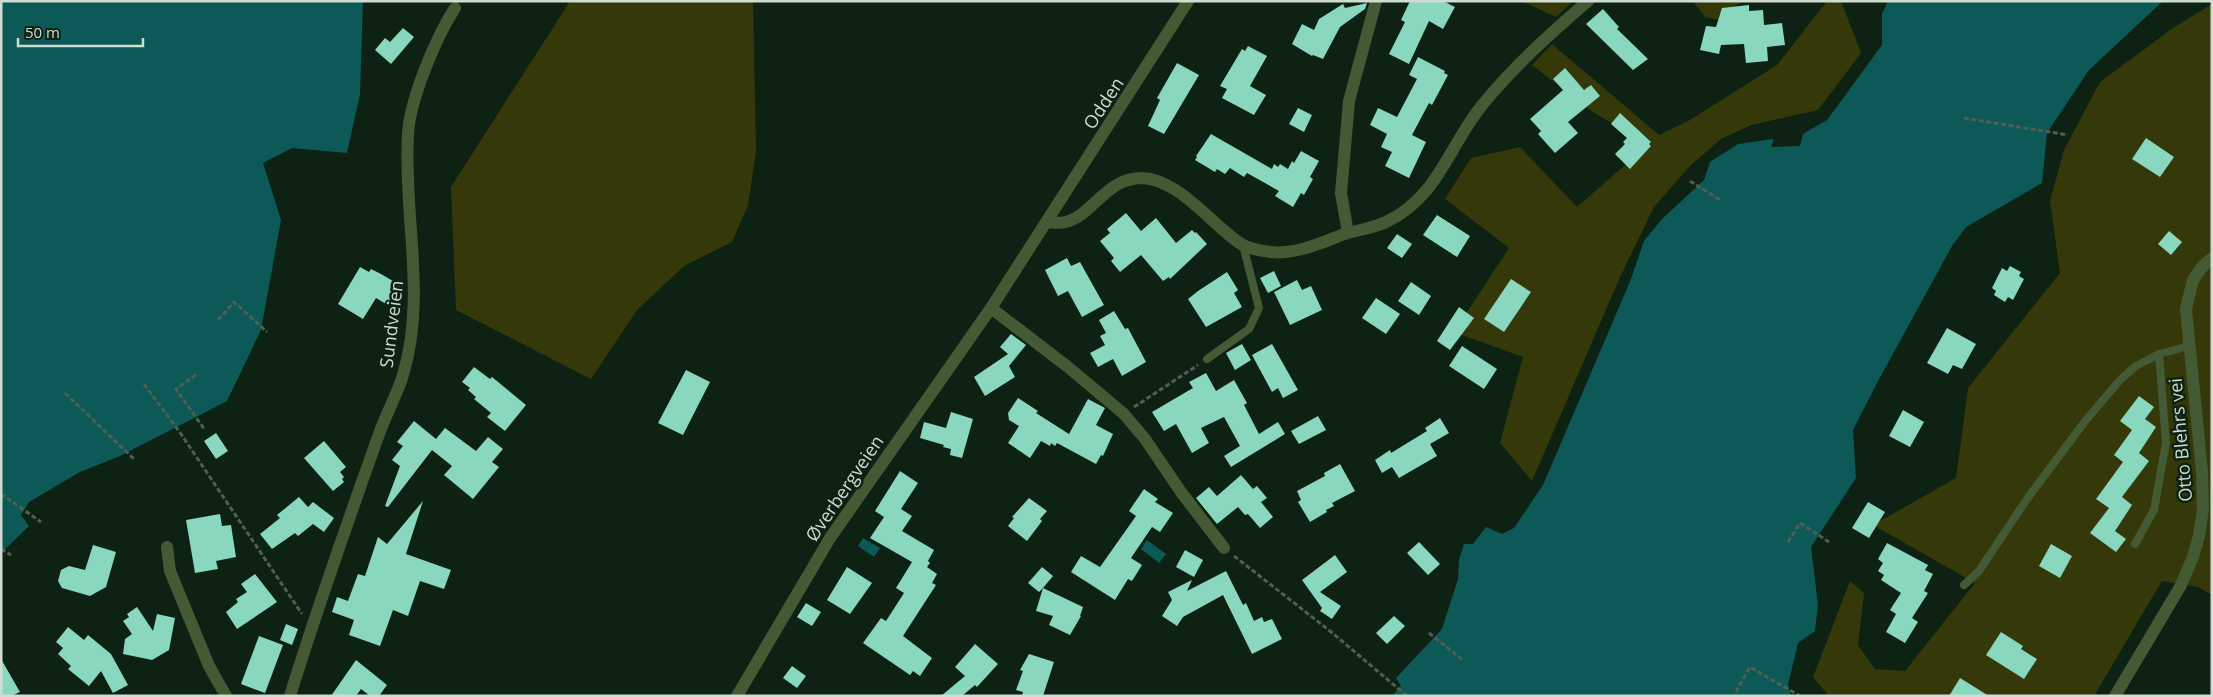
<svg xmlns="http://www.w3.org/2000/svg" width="2213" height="697" font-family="'Open Sans',sans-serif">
<rect width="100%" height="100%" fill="#0d2213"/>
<!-- green -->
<path fill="#353809" d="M570,1h183l3,151 -8,53 -16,37 -48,24 -47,44 -46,69 -135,-69 -5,-123z
M1522,1h51l-17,16z
M1693,1h50l-12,7 -4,14 -22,-5z
M1827,1h14l20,52 -43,57 -67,15 -30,14 -30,26 -37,42 -33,68 -89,206 -32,-38 23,-86 -69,-25 55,-84 -64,-49 26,-41 49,-11 57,60 71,-62 -55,-33 -61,-47 20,-21 107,91 31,-15 87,-55z
M2212,4v591l-14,-8 -36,-6 -68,115h-265l-16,-19 37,-96 14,12 -6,52 17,24 30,2 70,-88 -102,-58 83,-47 12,-90 92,-115 -10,-72 14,-51 36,-68 73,-54z"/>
<!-- water -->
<path fill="#0c5957" d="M1,1h362l-3,93 -13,59 -55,-5 -29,15 18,57 -20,110 -34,71 -107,55 -40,16 -51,30 -8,13 8,11 -28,27z
M1888,1h275l-74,69 -42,63 -5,50 -76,44 -14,19 -75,137 -24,47 3,48 -45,69 7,58 -3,26 -17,12 -10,42 3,11h-399l9,-10 -5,-8 46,-49 16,-50 1,-19 5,-16h9l13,-17 16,7 12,-6 29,-43 88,-206 13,-38 18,-22 42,-39 6,-18 28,-18 63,-9 26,-15 55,-75v-31z
M863,538l17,10 -6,9 -16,-11z
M1147,540l19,14 -7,9 -18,-14z"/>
<!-- pier -->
<path fill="#0d2213" d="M1804,130l-4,16 -29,1 4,-11z"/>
<!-- building -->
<path fill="#88d7be" d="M1410,1h33l12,6 -12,22 -14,-8 -20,43 -20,-10 16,-32 -4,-2z
M1367,3l-2,6 -25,18 -17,32 -10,-4 -1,1 -20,-12 10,-20 12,6 5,-11 24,-15 2,4z
M1749,5v6l14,-1 1,15 18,-2 3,22 -18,2 1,14 -22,2 -2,-19 -23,1 -2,9 -19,-4 6,-24 10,1 6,-19z
M1603,9l16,18 -2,2 31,30 -15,11 -47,-46z
M403,28l11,9 -23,27 -16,-14 10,-12 5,4z
M1248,46l19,10 -17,30 16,9 -12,20 -32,-17 5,-9 -7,-3 22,-37 3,2z
M1418,57l27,14 -1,2 4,2 -16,30 -3,-2 -17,32 14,7 -17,36 -24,-12 7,-14 -11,-5 6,-13 -17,-9 8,-17 19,9 20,-38 -8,-4z
M1177,63l22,12 -35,59 -16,-8 12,-26 -3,-2z
M1565,68l19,22 7,-5 9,11 -32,26 10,11 -23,20 -17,-19 3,-3 -11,-12 33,-29 -10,-11z
M1298,108l14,7 -8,17 -15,-8z
M1620,113l31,29 -2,2 2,2 -21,23 -15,-15 10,-10 -2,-2 4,-4 -16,-14z
M1211,134l61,35 2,-5 4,3 2,-3 8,5 4,-8 2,2 7,-12 18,10 -9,16 3,2 -9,16 -3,-2 -8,14 -18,-11 4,-5 -32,-18 -3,4 -14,-9 -5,6 -8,-5 -2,3 -20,-12 2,-3 -1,-1z
M2146,138l28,19 -14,20 -28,-18z
M1126,213l15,18 15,-13 20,25 16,-13 3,3 1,-1 11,12 -37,35 -1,-2 -6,4 -22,-26 -21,17 -9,-11 3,-3 -14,-17 10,-8 -3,-4z
M1437,215l33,21 -13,21 -34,-22z
M2169,231l13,11 -11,13 -13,-11z
M1397,234l15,10 -10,14 -15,-10z
M1067,258l4,8 9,-4 24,43 -22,12 -14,-26 -10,5 -13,-26z
M2010,266l11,6 -2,4 5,3 -11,21 -5,-3 -3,5 -11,-7 2,-4 -4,-3 10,-20 5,3z
M360,267l9,5 2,-3 10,5 22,13 -12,20 -15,-9 -13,21 -25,-15z
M1274,271l7,15 -13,7 -8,-15z
M1227,272l11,18 -4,3 8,14 -36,20 -18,-28 10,-8z
M1511,279l20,13 -27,40 -20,-13z
M1297,280l5,10 9,-4 11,24 -32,15 -16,-33z
M1411,282l20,14 -12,19 -21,-14z
M1376,298l24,16 -14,20 -24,-16z
M1459,307l15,11 -24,32 -13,-9z
M1114,311l11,18 3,-1 18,34 -24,14 -9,-17 -15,8 -8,-14 15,-8 -5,-9 6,-3 -7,-13z
M1947,328l29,16 -14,25 -9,-4 -5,9 -21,-11z
M1011,334l15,11 -17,21 6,11 -30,19 -11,-19 34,-23 -8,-7z
M1242,344l9,16 -16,10 -9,-17z
M1272,344l26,46 -15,8 -5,-10 -6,4 -20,-37z
M1462,346l35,23 -13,20 -35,-23z
M474,367l16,12 2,-2 34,28 -21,26 -18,-14 4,-4 -17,-14 2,-2 -8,-7 2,-2 -8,-6z
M686,370l24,12 -27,53 -25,-12z
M1206,373l10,18 18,-11 13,23 -3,2 15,29 19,-12 7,12 -54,33 -7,-11 16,-10 -16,-29 -23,11 8,15 -17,10 -16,-29 -12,7 -12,-19 41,-24 -4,-6z
M2139,396l15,11 -9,12 11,8 -17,26 10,8 -27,36 10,8 -17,26 11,8 -10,13 -26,-19 19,-25 -13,-9 27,-37 -9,-7 18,-25 -12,-9z
M1018,398l20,13 -2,2 33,21 19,-35 17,9 -9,17 17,9 -10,22 -2,-1 -5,9 -39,-21 -2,3 -4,-3 -1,3 -9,-5 -11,17 -22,-15 11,-17 -10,-6 -1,-7z
M1903,410l21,12 -14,25 -21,-11z
M951,412l22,7 -11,39 -12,-3 1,-6 -8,-2 1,-2 -24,-7 4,-16 22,6z
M1318,416l8,14 -27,14 -8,-13z
M1440,418l9,15 -19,11 7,12 -38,22 -7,-11 -10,6 -7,-13 15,-10 1,3 36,-22 -2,-3z
M414,421l22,18 9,-11 31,23 12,-14 15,12 -11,13 7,5 -26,32 -29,-24 8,-9 -20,-16 -44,57 -3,-1 15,-40 -8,-6 11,-14 -6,-4z
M216,433l12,18 -12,8 -12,-18z
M324,441l22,26 -6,5 4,5 -2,2 2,3 -11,9 -29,-33z
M1340,464l15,27 -23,12 2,3 -8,4 1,2 -17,10 -12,-20 3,-2 -4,-9 28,-15 -1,-3z
M900,471l18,12 -17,26 11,7 -10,15 32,19 -6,11 2,2 -3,4 10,7 -5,9 4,2 -33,51 29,22 -12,18 -7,-5 -3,4 -47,-32 18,-25 5,3 18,-28 -8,-5 16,-26 -42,-24 14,-21 -9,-6z
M1241,475l12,14 4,-3 10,12 -6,4 12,15 -13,11 -12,-14 -3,1 -7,-8 -21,17 -21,-26 13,-11 8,9z
M1144,489l14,10 -3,3 18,11 -13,19 -8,-5 -21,31 11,7 -10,16 -4,-2 -13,21 -44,-28 10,-16 19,11 36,-51 -7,-5z
M299,497l9,10 5,-5 21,16 -10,14 -11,-8 -15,12 -3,-3 -23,16 -12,-15 20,-16 -3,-3z
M1029,498l18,13 -7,8 2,2 -15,20 -19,-15 6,-8 -2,-1z
M423,501l-17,53 45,16 -7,19 -24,-8 -12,35 -15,-6 -13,36 -31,-11 5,-15 -22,-8 5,-15 11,4 10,-27 7,2 13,-39 9,7z
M1868,502l17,10 -16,26 -17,-10z
M220,514l2,12 9,-1 5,32 -20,4 2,8 -23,4 -9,-53z
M1419,542l21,22 -12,11 -21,-22z
M1887,543l41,22 -3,5 8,4 -9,17 4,2 -16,25 6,4 -13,21 -19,-11 10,-18 -6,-4 11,-17 -20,-13 3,-5 -6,-4 5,-8 -5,-4z
M2051,544l21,12 -12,22 -21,-12z
M93,545l23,7 -10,35 -16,9 -28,-8 -4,-7 3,-11 8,-4 16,4z
M1185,550l18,10 -9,17 -18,-10z
M1335,555l12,17 -27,20 21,14 -9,13 -12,-8 2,-3 -20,-28z
M847,567l25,16 -22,31 -23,-14z
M1042,567l11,9 -10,12 40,19 -3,9h1l-11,19 -21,-10 4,-9 -17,-5 7,-23 -4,4 -11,-9z
M1226,571l17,34 3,-2 8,18 8,-4 2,5 8,-3 10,20 -30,15 -29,-59 -40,22 -6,9 -15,-10 10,-16 -4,-8 24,-12 -5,11z
M255,574l22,28 -40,27 -11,-17 12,-10 -2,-3 11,-7 -6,-8z
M806,603l15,9 -9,14 -15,-9z
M137,607l16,24 4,-17 18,4 -6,32 -17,10 -29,-6 2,-15 7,-5 -9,-13 6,-4 -2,-3z
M1394,616l11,10 -18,18 -11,-11z
M286,624l12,5 -6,16 -12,-5z
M68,627l16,13 4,-5 23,19 17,31 -15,8 -12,-22 -12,15 -21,-17 3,-3 -13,-12 5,-6 -7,-6z
M2001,632l22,14 -2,3 16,10 -13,20 -38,-24z
M259,636l24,9 -18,48 -24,-9z
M975,644l23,20 -21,23 -2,-2 -13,11h-21l24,-20 -10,-9z
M1029,654l25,8 -11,34h-21l1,-4 -7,-2 7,-19 -3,-1z
M1,659l19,33 -9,4h-10z
M356,660l31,25 -8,11h-9l-9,-7 -5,7h-25z
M792,666l14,10 -9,12 -14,-10z
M1960,678l29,18h-40z"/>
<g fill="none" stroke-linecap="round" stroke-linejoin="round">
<!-- path -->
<path stroke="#4d6052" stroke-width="3" stroke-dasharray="5 2.5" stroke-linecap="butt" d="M1964,118l104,17
M1690,181l32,20
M218,320l16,-18 33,30
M196,375l-20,14 29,41
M144,384l37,50 121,180
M65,393l69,66
M1134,407l64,-42
M1,494l40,28
M1788,542l12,-19 29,19
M1,549l10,6
M1234,556l96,75 77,65
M1429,633l35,28
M1736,692l14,-25 50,29"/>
<!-- service -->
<path stroke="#445a34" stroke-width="8" d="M1207,359l42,-30 10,-21 -16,-63
M2135,544l19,-34 12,-67 -7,-89
M1964,585l15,-14 48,-72 59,-79 34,-40 16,-14 23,-12 30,-8"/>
<!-- minor -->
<path stroke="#445a34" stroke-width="12" d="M1046,222c6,0 13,2 19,0 28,-6 40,-44 77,-44 37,1 70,47 99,66 7,4 21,7 29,8 23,3 49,-8 69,-16 16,-6 32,-7 47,-14 53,-25 63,-77 97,-118 31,-38 68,-71 105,-103
M1348,233l-7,-40 8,-92 27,-100
M991,308l77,59 56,47 21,25 36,53 43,56
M167,547l3,24 39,95 17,30
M290,696c27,-88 58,-175 89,-262 7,-20 18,-39 24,-59 24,-79 0,-161 5,-241 2,-35 28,-97 47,-126
M737,696l93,-158 161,-230 197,-307"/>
<!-- tertiary -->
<path stroke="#445a34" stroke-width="12" d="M2115,696l65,-109 13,-30 6,-21 4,-27 -1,-37 -16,-163 7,-29 9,-13 10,-9"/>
</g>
<g text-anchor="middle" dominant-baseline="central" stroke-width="5" stroke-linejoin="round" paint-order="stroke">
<!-- street labels -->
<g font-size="18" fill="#cfdcd2" stroke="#0d2213">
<text transform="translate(1103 103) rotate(-57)">Odden</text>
<text transform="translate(391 324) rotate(-83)">Sundveien</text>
<text transform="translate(2180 440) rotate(-95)">Otto Blehrs vei</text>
<text transform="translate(844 488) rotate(-56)">Øverbergveien</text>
</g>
</g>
<!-- border -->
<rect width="2213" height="697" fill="none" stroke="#cfdcd2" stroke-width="5"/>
<!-- scale -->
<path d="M18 38v8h125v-8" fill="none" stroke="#cfdcd2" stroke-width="2.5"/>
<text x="25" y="38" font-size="15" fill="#cfdcd2" stroke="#0d2213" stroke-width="4" paint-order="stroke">50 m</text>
</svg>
